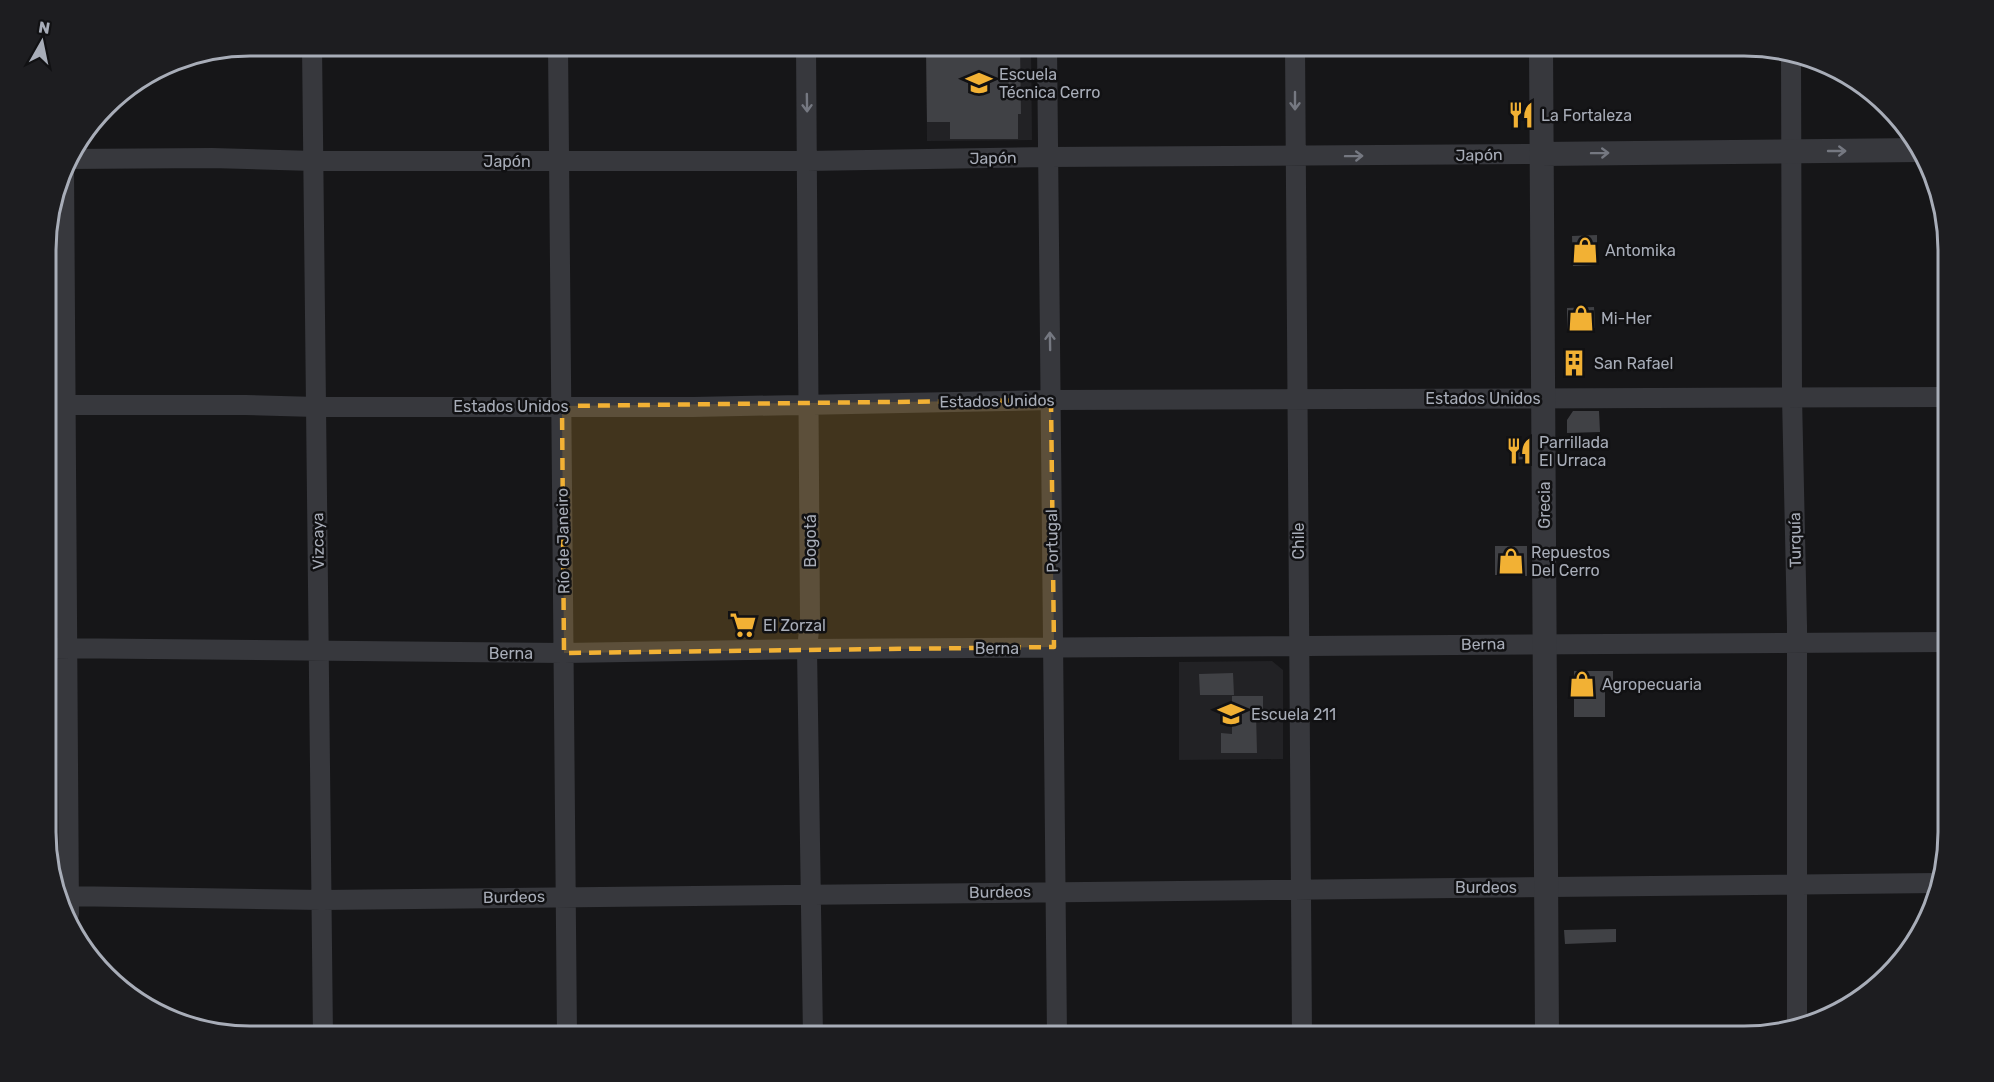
<svg xmlns="http://www.w3.org/2000/svg" width="1994" height="1082" font-family="Rubik,sans-serif">
<rect width="100%" height="100%" fill="#161618"/>
<!-- built -->
<path fill="#222225" d="M926,45h105l1,95 -105,1z
M1272,661l11,9v89l-104,1v-98z"/>
<!-- building -->
<path fill="#404145" d="M926,45h94l1,69h-3v25h-68v-17h-23z
M1597,235v30l-24,1 -1,-30z
M1594,307l1,21 -28,1v-21z
M1584,356l1,15 -18,1 -4,-4v-11z
M1573,411h26l1,21 -33,1v-13z
M1512,444h13l1,15 -13,1z
M1495,546h32v30l-32,-1z
M1574,671h39v11h-8v35h-31z
M1233,673l1,22h-34l-1,-21z
M1232,696h31v17h-7l1,40h-36v-20l11,1z
M1616,929v13l-51,2 -1,-14z"/>
<g fill="none" stroke-linecap="round" stroke-linejoin="round">
<!-- minor -->
<path stroke="#37383d" stroke-width="20" d="M312,45l11,992
M558,45l9,992
M806,45l4,576 -3,28 6,388
M1047,45l10,992
M1295,45l7,992
M1791,56l1,341 5,229v397
M66,159l146,-1 101,3h494l241,-4 493,-3
M64,168l5,746
M46,405h199l71,2h377l358,-7 897,-3
M46,648l518,5 243,-4 1141,-7
M62,896l260,4 1615,-17"/>
<!-- tertiary -->
<path stroke="#37383d" stroke-width="24" d="M1541,45l6,992
M1541,154l379,-4"/>
</g>
<!-- one-way arrows -->
<defs><path id="oneway-shaft" d="M-6 0H5M1.5-3L5.5 0L1.5 3" fill="none" stroke-width="1.6" stroke-linecap="round" stroke-linejoin="round" transform="scale(1.5)"/></defs>
<g stroke="#757881">
<use href="#oneway-shaft" transform="translate(1295 101) rotate(90)"/>
<use href="#oneway-shaft" transform="translate(807 103) rotate(89)"/>
<use href="#oneway-shaft" transform="translate(1837 151)"/>
<use href="#oneway-shaft" transform="translate(1600 153) rotate(-1)"/>
<use href="#oneway-shaft" transform="translate(1354 156) rotate(-1)"/>
<use href="#oneway-shaft" transform="translate(1050 341) rotate(-91)"/>
</g>
<!-- marked area -->
<path fill="#f2b134" fill-opacity="0.2" stroke="#f2b134" stroke-width="4.5" stroke-dasharray="12 8" stroke-linejoin="round" d="M1051,400l3,247 -490,6 -2,-247z"/>
<!-- icons -->
<defs>
<g id="school-bare" transform="scale(2.07)"><path d="M0-5L7-2L0 1L-7-2ZM-4 1L0 2.5L4 1V4Q0 6-4 4Z" fill="#f2b134" stroke="#111113" stroke-width="2.5" paint-order="stroke"/></g>
<g id="restaurant-bare" transform="scale(2.07)"><path d="M-5-6h1v4h1v-4h1v4h1v-4h1v5L-1.5 .5V6h-2V.5L-5-1ZM5-6V6H3V1.5H1.5Q1.5-4 5-6Z" fill="#f2b134" stroke="#111113" stroke-width="2.5" paint-order="stroke"/></g>
<g id="shop-bare" transform="scale(2.07)"><path d="M-5-2.5h2.3a2.7 3.5 0 0 1 5.4 0H5L5.5 6h-11ZM-1.5-2.5h3a1.5 2.3 0 0 0-3 0Z" fill="#f2b134" stroke="#111113" stroke-width="2.5" paint-order="stroke"/></g>
<g id="building-bare" transform="scale(2.07)"><path d="M-4-6H4V6H1V3H-1V6H-4ZM-2.5-4.3h1.7v1.8h-1.7ZM.8-4.3h1.7v1.8H.8ZM-2.5-1h1.7V.8h-1.7ZM.8-1h1.7V.8H.8Z" fill="#f2b134" stroke="#111113" stroke-width="2.5" paint-order="stroke"/></g>
<g id="supermarket-bare" transform="scale(2.07)"><path d="M-6-5.5h2.5l.6 2H6L4.5 2H-2.5L-4.4-4H-6ZM-1.5 3.2a1.3 1.3 0 1 0 .1 0ZM3 3.2a1.3 1.3 0 1 0 .1 0Z" fill="#f2b134" stroke="#111113" stroke-width="2.5" paint-order="stroke"/></g>
</defs>
<g fill-rule="evenodd">
<use href="#school-bare" x="979" y="83"/>
<use href="#restaurant-bare" x="1521" y="115"/>
<use href="#shop-bare" x="1585" y="250"/>
<use href="#shop-bare" x="1581" y="318"/>
<use href="#building-bare" x="1574" y="363"/>
<use href="#restaurant-bare" x="1519" y="451"/>
<use href="#shop-bare" x="1511" y="561"/>
<use href="#supermarket-bare" x="743" y="625"/>
<use href="#shop-bare" x="1582" y="684"/>
<use href="#school-bare" x="1231" y="714"/>
</g>
<g text-anchor="middle" dominant-baseline="central" stroke-width="5" stroke-linejoin="round" paint-order="stroke">
<!-- poi labels -->
<g font-size="16" fill="#a8adb8" stroke="#111113" text-anchor="start">
<text x="999" y="74">Escuela<tspan x="999" dy="18">Técnica Cerro</tspan></text>
<text x="1541" y="115">La Fortaleza</text>
<text x="1605" y="250">Antomika</text>
<text x="1601" y="318">Mi-Her</text>
<text x="1594" y="363">San Rafael</text>
<text x="1539" y="442">Parrillada<tspan x="1539" dy="18">El Urraca</tspan></text>
<text x="1531" y="552">Repuestos<tspan x="1531" dy="18">Del Cerro</tspan></text>
<text x="763" y="625">El Zorzal</text>
<text x="1602" y="684">Agropecuaria</text>
<text x="1251" y="714">Escuela 211</text>
</g>
<!-- street labels -->
<g font-size="16" fill="#a8adb8" stroke="#111113">
<text transform="translate(1479 155) rotate(-1)">Japón</text>
<text transform="translate(993 158) rotate(-1)">Japón</text>
<text x="507" y="161">Japón</text>
<text x="1483" y="398">Estados Unidos</text>
<text transform="translate(997 401) rotate(-1)">Estados Unidos</text>
<text x="511" y="406">Estados Unidos</text>
<text transform="translate(1544 505) rotate(-90)">Grecia</text>
<text transform="translate(1795 540) rotate(-91)">Turquía</text>
<text transform="translate(318 541) rotate(-91)">Vizcaya</text>
<text transform="translate(563 541) rotate(-91)">Río de Janeiro</text>
<text transform="translate(810 541) rotate(-90)">Bogotá</text>
<text transform="translate(1052 541) rotate(-91)">Portugal</text>
<text transform="translate(1298 541) rotate(-90)">Chile</text>
<text transform="translate(1483 644) rotate(-1)">Berna</text>
<text x="997" y="648">Berna</text>
<text x="511" y="653">Berna</text>
<text x="1486" y="887">Burdeos</text>
<text transform="translate(1000 892) rotate(-1)">Burdeos</text>
<text transform="translate(514 897) rotate(-1)">Burdeos</text>
</g>
</g>
<!-- crop -->
<path d="M0 0H1994V1082H0ZM250 56H1744A194 194 0 0 1 1938 250V832A194 194 0 0 1 1744 1026H250A194 194 0 0 1 56 832V250A194 194 0 0 1 250 56Z" fill="#1d1d20" fill-rule="evenodd"/>
<path fill="none" stroke="#a8adb8" stroke-width="3" d="M250 56H1744A194 194 0 0 1 1938 250V832A194 194 0 0 1 1744 1026H250A194 194 0 0 1 56 832V250A194 194 0 0 1 250 56Z"/>
<!-- north arrow -->
<g transform="translate(42 42) rotate(9)" stroke="#111113" stroke-width="4.5" paint-order="stroke">
<path d="M0-4.5L10 22L0 15L-10 22Z" fill="#a8adb8"/>
<text y="-9" font-size="16" font-weight="bold" text-anchor="middle" fill="#a8adb8">N</text>
</g>
</svg>
